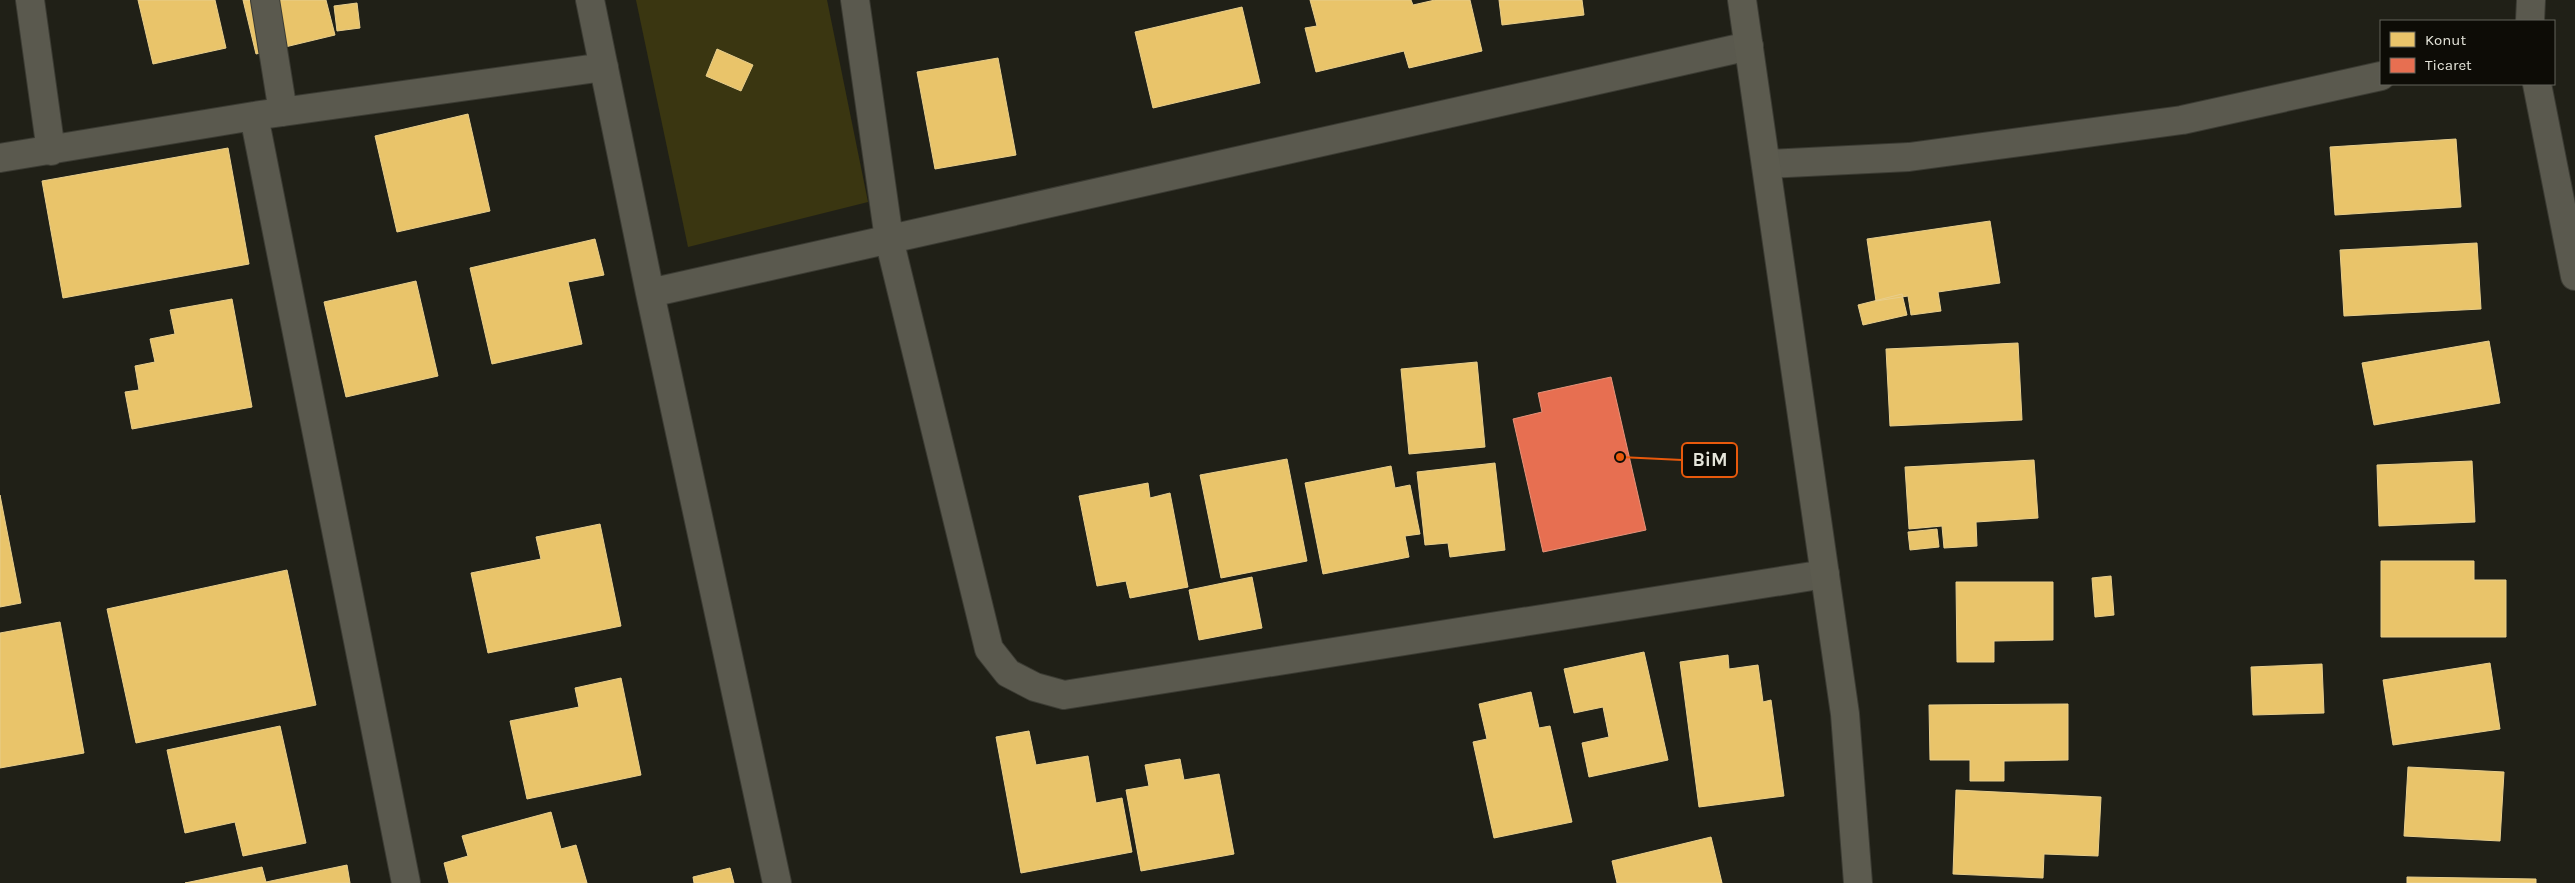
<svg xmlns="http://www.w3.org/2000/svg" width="2575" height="883" font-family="Karla,sans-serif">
<rect width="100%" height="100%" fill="#202017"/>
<!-- green -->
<path fill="#3a3611" d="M636,0h191l41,202 -180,45z"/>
<!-- homes -->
<path fill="#e9c46a" stroke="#e8ce8c" d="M138,0h77l11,48 -73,16z
M243,0h83l9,35 -79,19z
M1310,0h101l2,5 22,-5h35l12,51 -73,17 -5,-17 -88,21 -11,-44 12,-2z
M1499,0h83l2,15 -82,10z
M357,3l3,25 -23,3 -3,-25z
M1242,7l18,76 -107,25 -18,-76z
M717,49l36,16 -12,26 -35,-15z
M998,58l18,97 -81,14 -18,-97z
M468,114l22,97 -93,21 -22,-96z
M2456,139l5,68 -126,8 -5,-68z
M228,148l21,116 -186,34 -21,-117z
M1990,221l10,62 -62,9 3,19 -30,4 -3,-19 -32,5 -9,-62z
M595,239l9,36 -36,7 14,62 -90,20 -22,-96z
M2477,243l4,66 -137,7 -4,-66z
M416,281l22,95 -92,21 -22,-95z
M1902,294l5,21 -44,10 -5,-20z
M232,299l20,108 -120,22 -7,-37 14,-2 -4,-24 20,-4 -5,-23 25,-5 -5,-24z
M2489,341l11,62 -126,22 -12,-62z
M2018,343l4,77 -132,6 -4,-77z
M1477,362l8,85 -76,7 -8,-85z
M1287,459l20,102 -86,17 -21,-103z
M2034,460l4,58 -62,4 1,24 -33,2 -2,-22 -33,3 -4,-62z
M2472,461l3,61 -96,4 -2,-61z
M1495,463l10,87 -55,7 -2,-14 -23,2 -8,-73z
M1391,466l4,22 15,-3 10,49 -15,2 4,21 -86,17 -18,-91z
M1148,483l2,15 20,-5 18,94 -58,11 -4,-17 -29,5 -18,-90z
M0,495l21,108 -21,4z
M600,524l21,102 -133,27 -17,-80 70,-14 -5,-22z
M1937,529l2,18 -29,3 -2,-18z
M2381,561h93v19h32v57h-125z
M287,570l29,135 -180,38 -29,-134z
M2111,576l3,39 -19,2 -3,-39z
M1252,577l10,51 -63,12 -10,-50z
M1956,582h97v58l-59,1v21h-37z
M60,622l24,131 -84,15v-135z
M1644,652l24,108 -79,17 -7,-34 27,-6 -6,-30 -29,6 -10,-44z
M1728,655l1,14 29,-4 5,37 8,-2 13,96 -85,11 -19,-145z
M2490,663l10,66 -107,16 -10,-65z
M2322,664l2,49 -71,2 -2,-48z
M621,678l20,97 -114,24 -17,-78 69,-14 -4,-19z
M1531,692l8,36 11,-2 22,96 -78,16 -21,-96 14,-3 -8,-35z
M2068,704v56l-64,1v20h-34v-21h-40l-1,-55z
M280,726l26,117 -63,13 -8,-34 -50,11 -18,-83z
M1029,731l7,34 52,-9 8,47 26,-5 10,54 -111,21 -25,-136z
M1180,759l4,21 35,-6 15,80 -93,17 -15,-81 23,-4 -4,-21z
M2408,767l96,5 -4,69 -96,-5z
M1956,790l145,7 -3,59 -54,-2 -1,24 -90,-4z
M551,812l10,37 15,-4 11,38h-138l-5,-20 24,-7 -6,-20z
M1711,837l11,46h-105l-5,-22z
M347,865l3,18h-165l77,-16 4,15z
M730,868l4,15h-40l-1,-6z
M2407,877l129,2v4h-129z"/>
<!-- shops -->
<path fill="#e76f51" stroke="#e6927a" d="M1611,377l35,153 -103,22 -30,-133 29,-7 -4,-19z"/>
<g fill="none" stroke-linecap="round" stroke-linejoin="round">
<!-- street casing -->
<g stroke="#3b3b33" stroke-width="30">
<path id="street" d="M30,0l21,151
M265,0l18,112
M590,0l60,293 127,590
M855,0l34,239 100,410 19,24 27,14 29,8 761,-121
M2530,21l1,-21
M2537,84l38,192
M254,116l152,767
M0,158l254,-42 350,-49
M1766,164l143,-7 273,-37 199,-44
M650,293l1099,-247"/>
</g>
<!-- secondary casing -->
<g stroke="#3b3b33" stroke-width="30">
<path id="secondary" d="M1742,0l103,714 13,169"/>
</g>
<!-- street -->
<use href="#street" stroke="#5a594e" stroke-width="28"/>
<!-- secondary -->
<use href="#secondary" stroke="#5c5b4f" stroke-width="28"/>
</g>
<!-- callouts -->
<path fill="none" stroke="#e8590c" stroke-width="2" d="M1620 457L1682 460"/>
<circle fill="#e8590c" stroke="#0d0c06" stroke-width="2" cx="1620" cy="457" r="5"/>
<rect fill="#0d0c06" stroke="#e8590c" stroke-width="2" x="1682" y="443" width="55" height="34" rx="5"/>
<g font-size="19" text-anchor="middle" font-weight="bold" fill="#e5e5da">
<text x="1710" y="466">BiM</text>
</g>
<!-- legend -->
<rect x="2380" y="20" width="175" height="65" fill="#0d0c06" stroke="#63635b"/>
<rect x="2390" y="32" width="25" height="15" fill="#e9c46a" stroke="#63635b"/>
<text x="2425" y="45" font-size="15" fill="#e5e5da">Konut</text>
<rect x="2390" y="58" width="25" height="15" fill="#e76f51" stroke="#63635b"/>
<text x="2425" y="70" font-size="15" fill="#e5e5da">Ticaret</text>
</svg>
